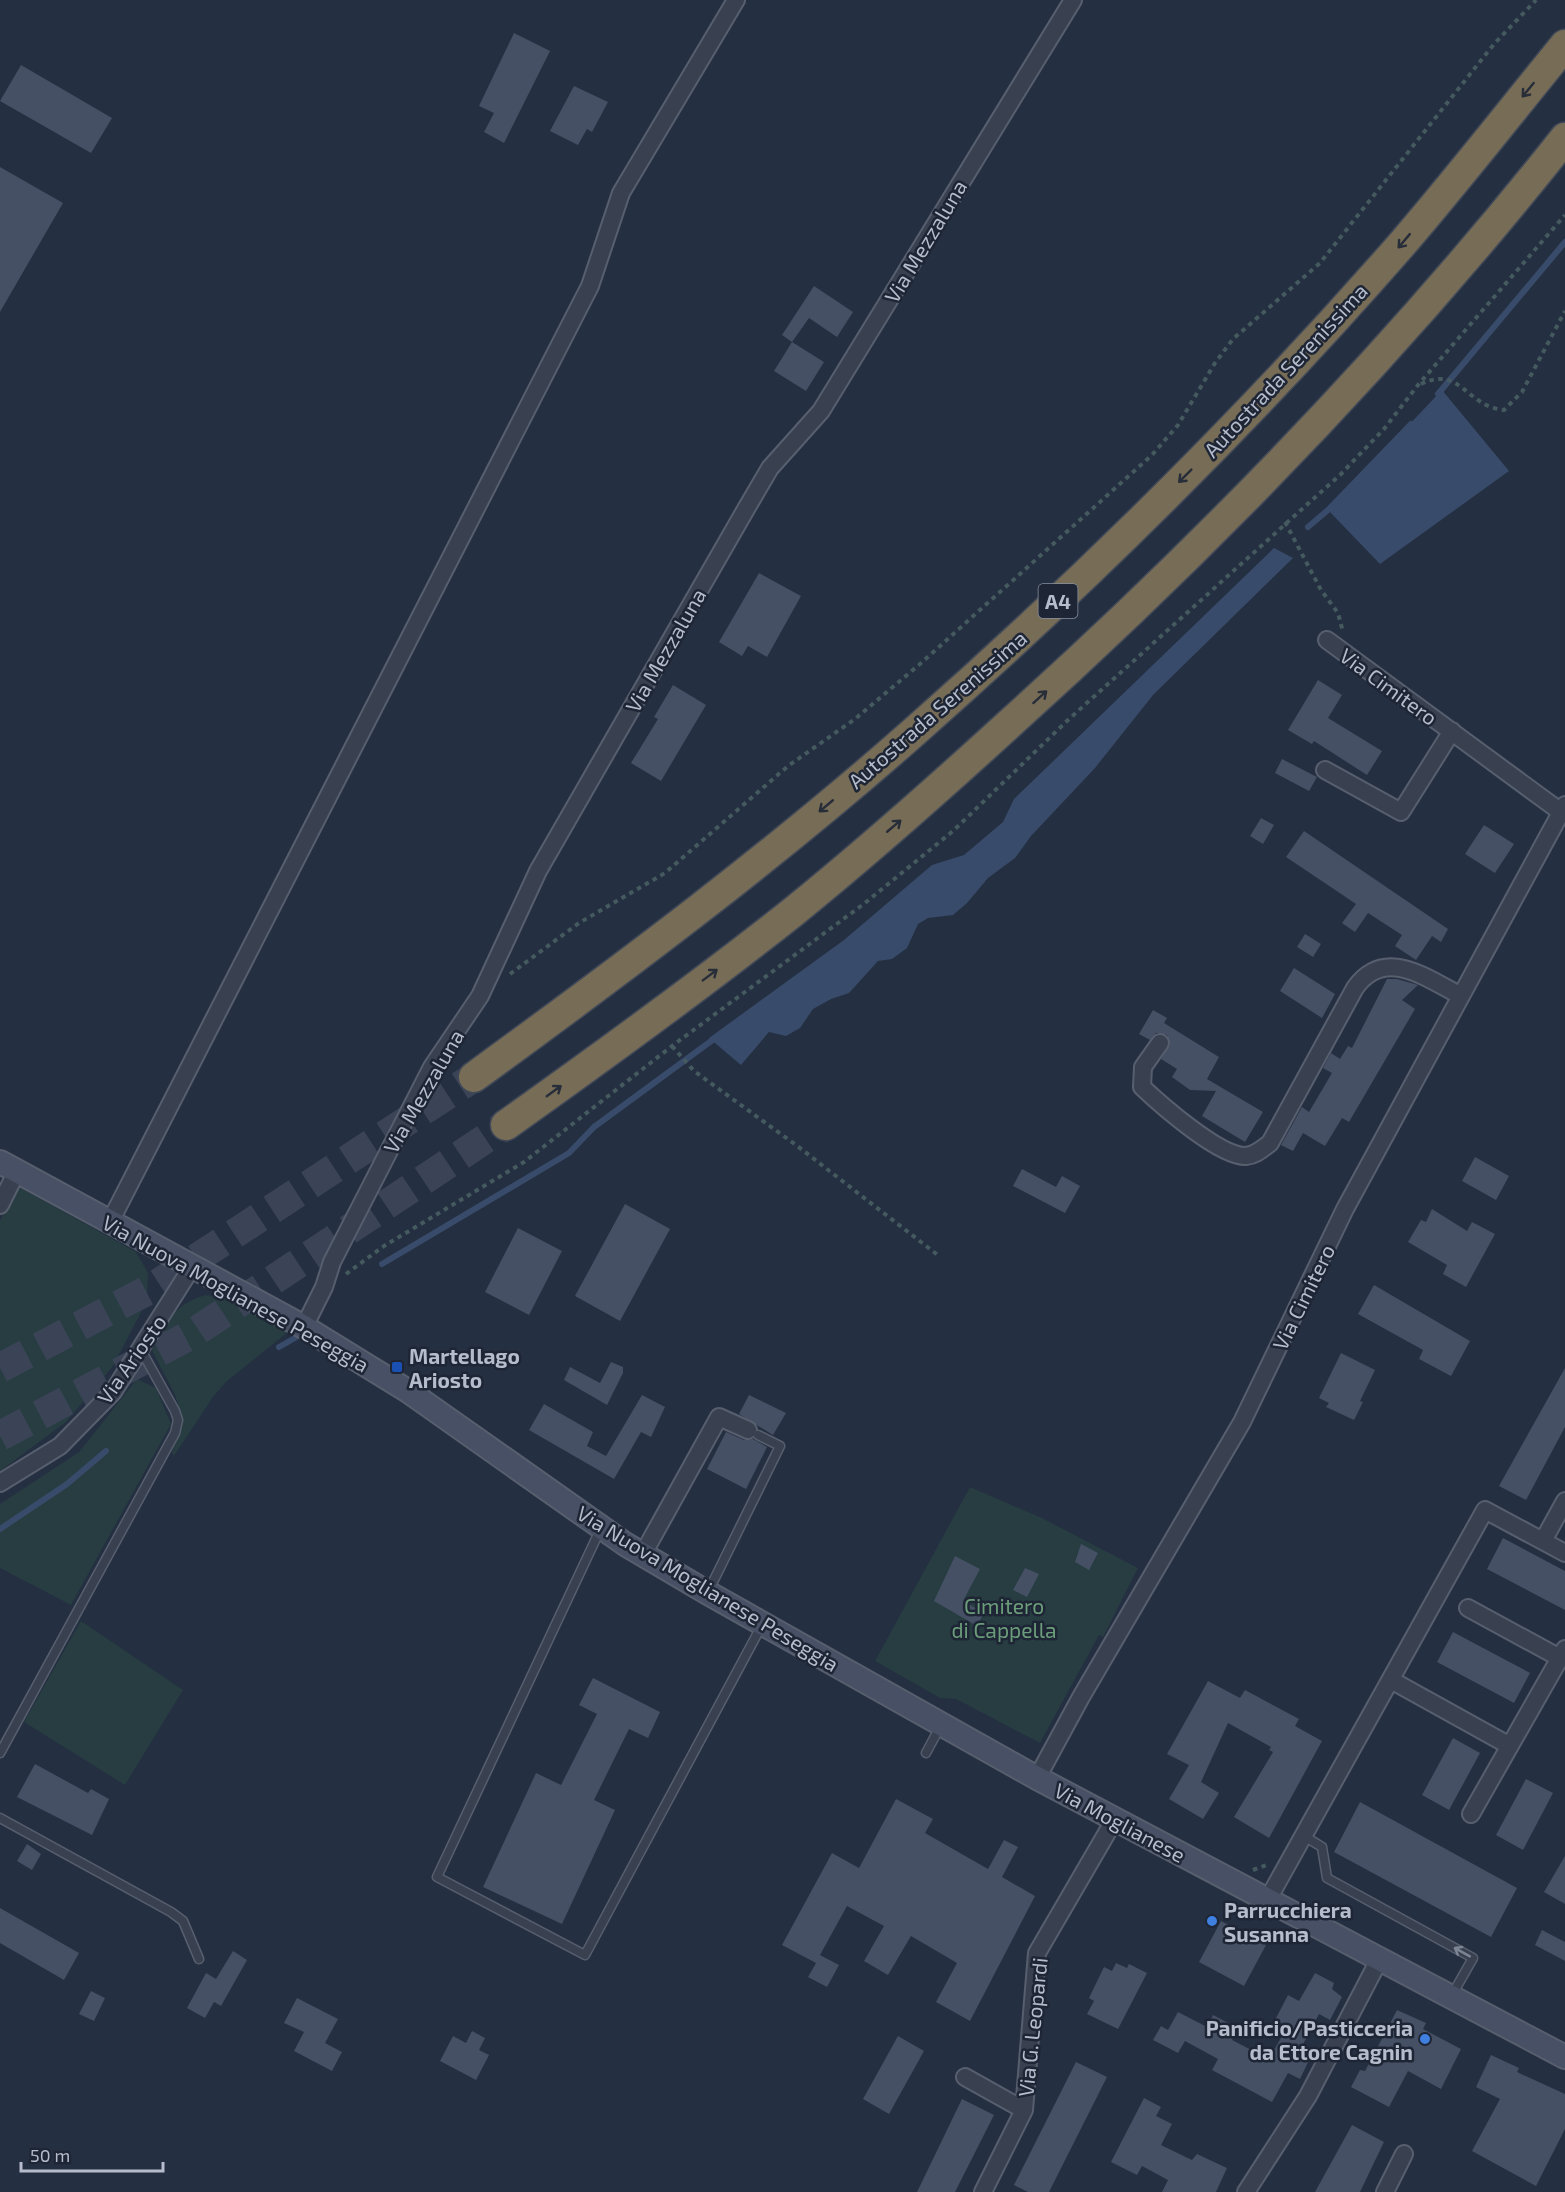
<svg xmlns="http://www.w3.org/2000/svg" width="1565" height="2192" font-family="'Exo 2',sans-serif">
<rect width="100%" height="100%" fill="#242f41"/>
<!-- green -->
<path fill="#273d42" d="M17,1186l119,66 12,21 -1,28 -34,65 -47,56 -66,49v-250z
M206,1295l19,2 63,35 -61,49 -14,16 -39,59 -2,-3c17,-54 1,-57 -20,-103 16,-28 21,-46 54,-55z
M137,1379l19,9 15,36 -100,181 -71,-37v-64l79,-52z
M970,1487l72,31 96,50 -35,69 -4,-2 -59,108 -84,-44 -16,-1 -65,-37z
M81,1621l102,69 -58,95 -101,-63z"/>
<!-- water -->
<path fill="#394b6a" d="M1442,390l67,81 -129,93 -52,-54z
M1274,548l19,10 -140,137 -58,73 -64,68 -16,22 -27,20 -21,25 -14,12 -25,3 -10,6 -11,24 -15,11 -14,2 -29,32 -18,6 -18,10 -13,19 -14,8 -17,-4 -28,33 -32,-27 135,-98 88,-75 32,-10 39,-33 11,-23z"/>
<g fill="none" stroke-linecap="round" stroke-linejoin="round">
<!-- stream -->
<path stroke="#394b6a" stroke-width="6" d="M1438,394l127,-152
M1308,527l20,-17 83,-86
M382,1264l187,-111 25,-26 124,-91
M279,1347l16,-9
M0,1529l67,-45 39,-33"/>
</g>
<!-- building -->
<path fill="#455065" d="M514,33l36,18 -46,92 -20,-11 10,-19 -15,-7z
M21,65l91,53 -21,35 -91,-52z
M574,86l34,16 -16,30 -5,-3 -9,16 -28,-14z
M0,167l63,36 -63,109z
M814,286l39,26 -16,25 -28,-19 -17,24 -10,-7z
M792,342l32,20 -18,29 -32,-20z
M759,573l42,23 -34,61 -19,-11 -6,10 -23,-14z
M1318,680l24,15 -14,23 54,33 -15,24 -53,-34 -2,3 -24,-14z
M673,685l33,20 -45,76 -30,-18 27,-44 -4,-2z
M1282,759l35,18 -8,14 -34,-18z
M1261,818l13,7 -11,19 -13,-8z
M1484,825l30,19 -19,29 -30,-19z
M1304,831l144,98 -7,13 -9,-6 -16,24 -21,-14 7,-11 -34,-22 -13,19 -13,-9 14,-19 -70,-47z
M1305,934l16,10 -8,13 -16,-10z
M1294,968l41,26 -13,24 -42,-27z
M1387,979h10l21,6 -16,15 13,9 -66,113 -7,-4 -17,28 -22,-13 -10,18 -12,-6 21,-38 7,5 23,-39 -9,-5 8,-15 9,6 8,-13 4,2z
M1153,1010l14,8 -3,5 55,34 -12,22 56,33 -18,30 -43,-26 14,-25 -26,-1 -18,-13 5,-8 -16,-10 9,-14 -3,-10 -11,-2 -6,7 -11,-6z
M1475,1157l34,19 -13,24 -34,-19z
M1022,1169l34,18 6,-11 18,10 -15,27 -52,-27z
M625,1204l45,25 -50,92 -45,-25z
M1432,1209l35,22 5,-9 23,12 -29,53 -23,-13 4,-9 -39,-23 13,-22 5,2z
M518,1228l44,23 -33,64 -44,-23z
M1374,1285l96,56 -19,35 -32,-17 4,-9 -65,-36z
M1341,1353l34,17 -15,31 3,1 -9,18 -28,-13 3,-4 -10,-5z
M611,1362l12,5v6l-16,32 -43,-25 6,-13 30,16z
M1565,1368v59l-39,73 -27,-14z
M642,1395l23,12 -14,30 -10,-5 -27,47 -85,-49 15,-26 49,28 -6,14 19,10z
M749,1395l37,18 -13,22 -34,-21z
M726,1432l18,8 9,-1 14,8 -21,42 -39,-20z
M1503,1538l62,33v39l-78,-41z
M1081,1544l17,9 -9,17 -14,-8z
M955,1556l25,13 -17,32 21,12 -7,13 -43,-25z
M1025,1568l14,6 -12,23 -14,-7z
M1453,1632l77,41 -16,30 -77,-41z
M593,1678l67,34 -12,26 -19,-9 -35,71 21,10 -53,114 -79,-37 53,-114 25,12 36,-71 -18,-9z
M1208,1681l32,17 5,-8 54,29 -4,7 27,15 -53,97 -35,-21 39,-65 -4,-2 2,-3 -43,-24 -27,59 18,11 -16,26 -34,-20 20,-34 -22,-11z
M1453,1738l27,15 -31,57 -27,-15z
M35,1764l53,29 3,-4 18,10 -17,36 -75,-38z
M1526,1779l27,14 -30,57 -27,-15z
M896,1799l37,20 -8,14 63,36 16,-29 14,7 -16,30 33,19 -65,125 -34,-19 21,-39 -46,-27 -23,39 -24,-14 20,-35 -37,-20 -27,49 19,10 -12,22 -19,-10 8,-14 -34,-18 50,-92 27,15z
M1360,1802l157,86 -26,49 -157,-85z
M27,1844l14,10 -9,16 -15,-9z
M1565,1856v48l-21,-12z
M0,1908l79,45 -15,27 -64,-37z
M1221,1921l45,24 -22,41 -45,-24z
M1542,1930l23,12v19l-30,-16z
M233,1951l14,9 -26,46 -7,-4 -9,16 -18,-10 19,-35 10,6z
M1116,1963l11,5 2,-4 18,9 -29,56 -31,-15 7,-13 -5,-3 15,-31 8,4z
M1315,1973l19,10 -2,6 10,8 -12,23 -11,-6 -18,34 11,6 -12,25 -12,-6 -16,29 -60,-32 6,-11 -33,-18 -7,12 -25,-13 8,-14 7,4 10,-18 29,15 6,-12 25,13 -6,12 37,19 18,-32 -12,-7 13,-25 11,6z
M91,1991l14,7 -11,23 -15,-7z
M297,1998l41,21 -13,24 17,9 -10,19 -38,-20 10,-19 -20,-9z
M1397,2010l29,13 -3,6 38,20 -20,40 -33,-18 -19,36 -38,-20 9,-17 5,1z
M472,2031l13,7 -6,12 10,5 -13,25 -36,-19 13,-25 13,7z
M898,2036l26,15 -35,63 -26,-15z
M1491,2055l28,13 -2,4 48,22v35l-29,57 -64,-35 28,-52 -24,-12z
M1076,2062l31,15 -58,115h-21l-14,-7z
M1144,2098l17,9 -5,9 16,8 -11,21 31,15 5,-6 30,14 -11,24h-54l6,-12 -26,-14 -5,9 -26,-13z
M962,2099l32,16 -39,77h-38z
M1352,2125l32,17 -24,50h-45z"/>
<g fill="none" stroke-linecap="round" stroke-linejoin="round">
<!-- highway-tunnel -->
<path stroke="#3a4456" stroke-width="30" stroke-dasharray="30 15" stroke-linecap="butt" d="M0,1368l150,-79 324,-212
M0,1436l192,-102 314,-209"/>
<!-- lane casing -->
<g stroke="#575f6e" stroke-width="11">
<path id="lane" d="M601,1528l-164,349 148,78 177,-330
M708,1592l72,-146 -22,-11
M0,1753l175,-320 3,-13 -3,-9 -34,-61
M926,1753l15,-28
M0,1818l171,94 12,9 16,38
M1304,1836l18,11 5,31 146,80 -21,37"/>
</g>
<!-- street casing -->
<g stroke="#575f6e" stroke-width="20">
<path id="street" d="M1327,640l234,172
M1325,770l76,42 51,-81
M1160,1043l-17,24 -1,20c19,18 78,70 104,69 10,-1 16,-7 24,-13l85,-155c30,-42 71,-10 106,8
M0,1205l17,-34
M110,1222l480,-936 31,-93 115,-193
M304,1327l20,-40 8,-25 100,-195 48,-71 58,-125 208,-362 24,-41 51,-57 252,-411
M0,1483l60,-37 53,-54 79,-125
M1543,1541l22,-40
M643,1554l76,-137 29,13
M1468,1608l92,50
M1391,1680l119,66
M1037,1778l44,-81 161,-275 103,-213 220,-404
M1471,1814l94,-165
M1267,1901l218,-391 80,43
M965,2077l59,33
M983,2192l41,-82 13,-157 78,-134
M1246,2192l62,-96 71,-136
M1385,2192l19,-38"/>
</g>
<!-- secondary casing -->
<g stroke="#575f6e" stroke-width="26">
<path id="secondary" d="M0,1162l304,165 104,64 217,153 83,49 329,185 528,279"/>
</g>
<!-- highway casing -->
<g stroke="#414958" stroke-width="33">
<path id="highway" d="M474,1077c151,-110 301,-222 441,-346 172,-152 336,-314 487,-487 56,-65 109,-133 163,-199
M506,1125c97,-69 194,-139 287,-213 74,-60 145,-123 215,-187 201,-181 389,-375 557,-587"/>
</g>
<!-- path -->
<path stroke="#455a5f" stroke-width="4" stroke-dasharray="4.5 4.5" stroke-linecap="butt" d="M1421,384c40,-19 44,22 83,26l18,-18 43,-81
M1285,522l36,68 17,23 5,19
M510,974l69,-51 86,-50 123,-107 67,-47 65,-55 232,-209 26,-30 37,-62 18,-24 87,-76 174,-219 42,-44
M672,1046l22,25 102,74 143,111
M346,1274l38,-28 140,-84 148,-116 193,-143 88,-72 115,-111 273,-246 43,-45 34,-44 147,-170
M1253,1870l14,-5"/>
<!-- lane -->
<use href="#lane" stroke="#394150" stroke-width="8"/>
<!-- street -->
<use href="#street" stroke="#394150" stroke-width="16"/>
<!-- secondary -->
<use href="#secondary" stroke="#475064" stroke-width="22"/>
<!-- highway -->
<use href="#highway" stroke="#776c56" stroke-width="30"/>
</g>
<!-- one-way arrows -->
<defs><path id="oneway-shaft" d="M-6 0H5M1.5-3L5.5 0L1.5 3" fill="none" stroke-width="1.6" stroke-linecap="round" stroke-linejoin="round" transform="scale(1.5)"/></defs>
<g stroke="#272d39">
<use href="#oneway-shaft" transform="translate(1528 90) rotate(129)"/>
<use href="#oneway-shaft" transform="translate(1404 241) rotate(130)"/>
<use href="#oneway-shaft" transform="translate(1185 476) rotate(135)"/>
<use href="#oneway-shaft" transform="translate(1040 697) rotate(-42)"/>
<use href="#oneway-shaft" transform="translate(826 806) rotate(140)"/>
<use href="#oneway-shaft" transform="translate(894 826) rotate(-40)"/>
<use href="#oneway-shaft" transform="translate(710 975) rotate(-37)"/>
<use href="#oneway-shaft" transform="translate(554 1091) rotate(-36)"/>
</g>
<use stroke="#7d8594" href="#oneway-shaft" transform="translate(1462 1952) rotate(-151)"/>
<!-- markers -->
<rect fill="#1a4fb4" stroke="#1e2636" stroke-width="2" x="391" y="1361" width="12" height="12" rx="3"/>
<g fill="#3f7fe0" stroke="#1e2636" stroke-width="2">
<circle cx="1212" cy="1921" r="6"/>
<circle cx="1425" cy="2039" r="6"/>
</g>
<g text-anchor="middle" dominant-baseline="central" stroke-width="5" stroke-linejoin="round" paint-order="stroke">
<!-- shield labels -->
<rect fill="#1e2636" stroke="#888f9e" stroke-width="1.5" x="1038.5" y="584" width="39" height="34" rx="4.5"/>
<g font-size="20" font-weight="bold" fill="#b5bccb">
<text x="1058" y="601">A4</text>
</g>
<!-- street labels -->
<g font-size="21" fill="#b5bccb" stroke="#1e2636">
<text transform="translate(925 241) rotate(-59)">Via Mezzaluna</text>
<text transform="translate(1285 370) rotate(-47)">Autostrada Serenissima</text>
<text transform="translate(665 650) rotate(-60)">Via Mezzaluna</text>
<text transform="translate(1389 686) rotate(36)">Via Cimitero</text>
<text transform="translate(937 709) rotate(-41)">Autostrada Serenissima</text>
<text transform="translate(423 1091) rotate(-60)">Via Mezzaluna</text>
<text transform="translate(236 1293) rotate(29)">Via Nuova Moglianese Peseggia</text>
<text transform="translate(1303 1297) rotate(-64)">Via Cimitero</text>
<text transform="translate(131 1359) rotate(-55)">Via Ariosto</text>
<text transform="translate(708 1588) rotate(31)">Via Nuova Moglianese Peseggia</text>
<text transform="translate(1120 1822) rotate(28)">Via Moglianese</text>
<text transform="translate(1032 2027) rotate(-84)">Via G. Leopardi</text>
</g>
<!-- poi labels -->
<g font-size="21" font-weight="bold" fill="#b5bccb" stroke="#1e2636" text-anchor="start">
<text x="409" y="1355">Martellago<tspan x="409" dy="24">Ariosto</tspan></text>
<text x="1224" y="1909">Parrucchiera<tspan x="1224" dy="24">Susanna</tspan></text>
<text x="1413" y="2027" text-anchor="end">Panificio/Pasticceria<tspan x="1413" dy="24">da Ettore Cagnin</tspan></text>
</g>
<!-- park labels -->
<g font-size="21" fill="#6c9d7a" stroke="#1e2636">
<text x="1004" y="1605">Cimitero<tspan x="1004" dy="24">di Cappella</tspan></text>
</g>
</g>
<!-- scale -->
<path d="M21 2162v9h142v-9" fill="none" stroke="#b5bccb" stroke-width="3"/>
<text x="30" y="2162" font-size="18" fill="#b5bccb" stroke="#1e2636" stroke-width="4.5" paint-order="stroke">50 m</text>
</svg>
